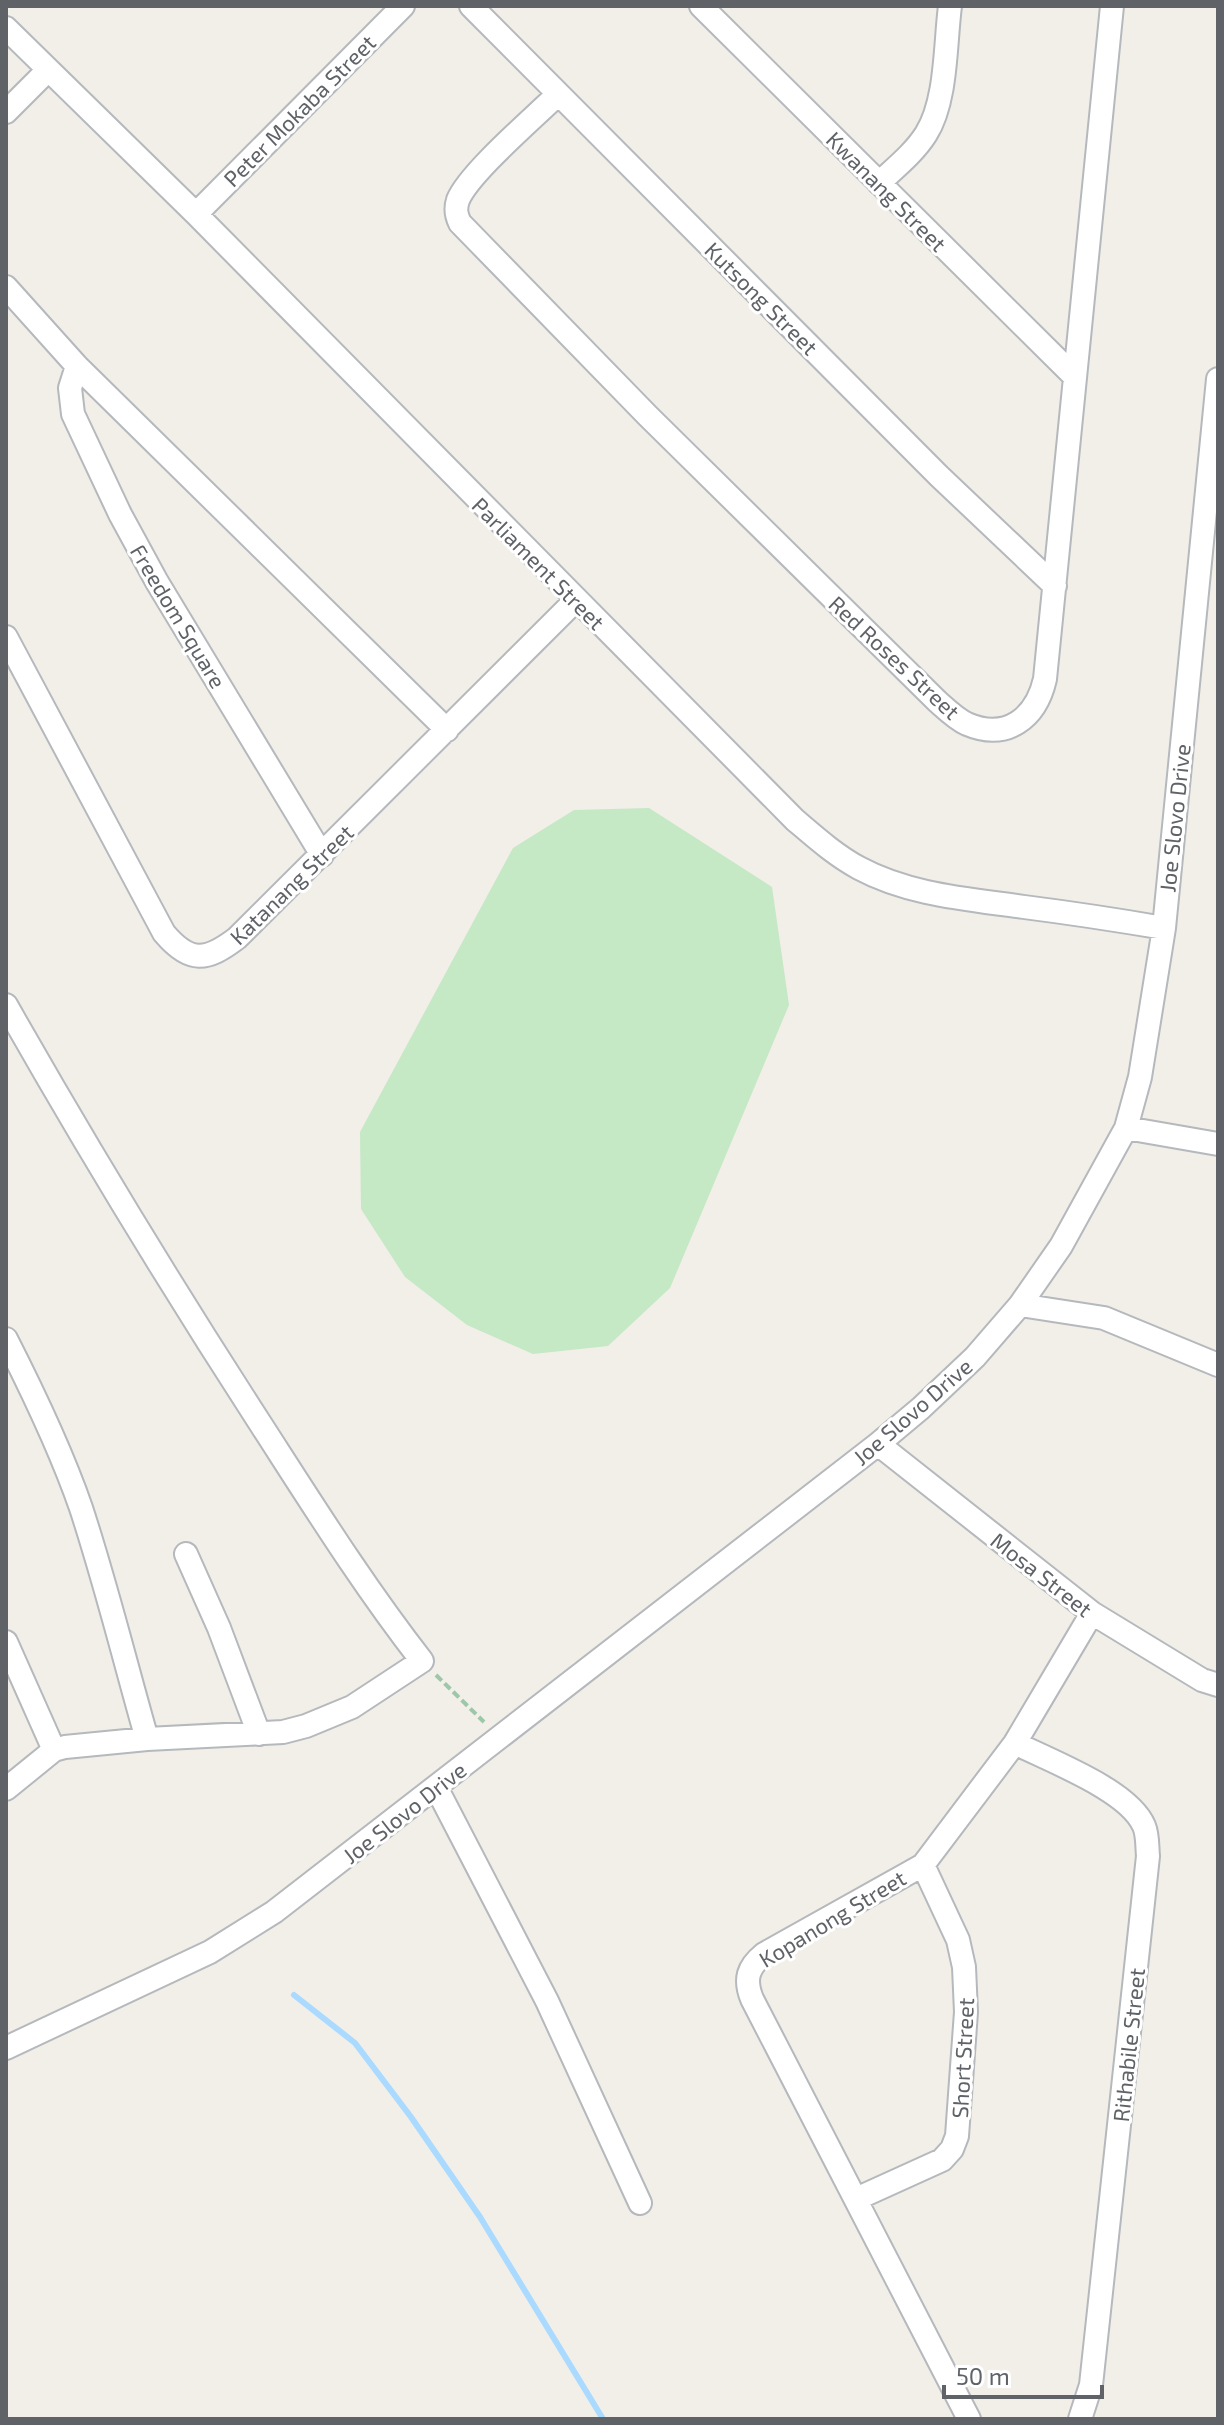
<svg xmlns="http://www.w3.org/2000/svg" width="1224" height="2425" font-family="'Exo 2',sans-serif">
<rect width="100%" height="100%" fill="#f1efe8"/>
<!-- green -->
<path fill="#c5e8c5" d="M649,808l123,79 17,118 -119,283 -62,58 -75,8 -66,-29 -62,-48 -44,-68 -1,-77 153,-284 61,-38z"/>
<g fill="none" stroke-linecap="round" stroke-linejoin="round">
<!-- stream -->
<path stroke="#aadaff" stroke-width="6" d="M294,1995l61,48 56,74 69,100 123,202"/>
<!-- minor casing -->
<g stroke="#b5b8bc" stroke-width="26">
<path id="minor" d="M471,6l468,470 116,110
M701,6l372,369
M6,28l190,186 599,606c20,17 40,35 64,48 50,27 109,31 165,39 47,6 93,13 140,21
M558,94c-23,23 -89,79 -100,106 -3,9 -2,15 2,23l188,193 289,285c9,8 19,18 30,23 40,17 69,-6 78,-45l67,-673
M6,112l42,-42
M879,183c16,-15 35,-30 47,-49 21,-33 19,-90 24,-128
M196,214l207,-208
M6,287l71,79 370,364
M77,366l-7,22 3,26 47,100 37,68 165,273
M6,637l158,296c26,31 43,28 73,5l339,-338
M6,1005c80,141 164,279 252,415 53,82 104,164 164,241l-70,46 -46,19 -23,6 -136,7 -82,8 -11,3 -48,39
M1126,1128l92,16
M1020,1305l84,13 114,47
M6,1339c28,55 55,111 75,169 25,76 44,154 66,231
M878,1444l214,169 110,67 16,5
M186,1554l33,74 40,106
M6,1642l48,108
M1015,1743c35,18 114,47 129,83 4,9 3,21 4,30l-57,529 -11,34
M436,1787l111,214 93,202
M6,2048l204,-96 64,-40 604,-468 43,-36 54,-51 45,-52 41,-59 65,-118 14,-51 24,-149 54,-549
M856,2199l86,-39 10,-11 5,-13 9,-124 -2,-45 -6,-27 -35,-75
M969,2419l-217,-420c-8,-20 -4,-32 12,-45l159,-89 92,-122 77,-130"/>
</g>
<!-- path -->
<path stroke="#9cc7a9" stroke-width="4" stroke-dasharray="8 4" stroke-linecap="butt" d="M436,1675l48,47"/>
<!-- minor -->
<use href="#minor" stroke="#fff" stroke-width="22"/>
</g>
<g text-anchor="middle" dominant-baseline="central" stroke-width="6" stroke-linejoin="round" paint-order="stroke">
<!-- street labels -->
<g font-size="22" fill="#5f6368" stroke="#fff">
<text transform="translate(299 110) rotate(-45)">Peter Mokaba Street</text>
<text transform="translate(887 191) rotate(45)">Kwanang Street</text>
<text transform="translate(762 298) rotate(45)">Kutsong Street</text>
<text transform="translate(539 563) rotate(45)">Parliament Street</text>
<text transform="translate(179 616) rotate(59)">Freedom Square</text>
<text transform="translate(895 657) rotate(43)">Red Roses Street</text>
<text transform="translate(1174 818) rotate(-84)">Joe Slovo Drive</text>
<text transform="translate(291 884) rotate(-44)">Katanang Street</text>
<text transform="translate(912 1411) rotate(-41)">Joe Slovo Drive</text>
<text transform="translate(1042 1574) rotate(38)">Mosa Street</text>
<text transform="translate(404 1812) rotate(-38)">Joe Slovo Drive</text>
<text transform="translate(832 1918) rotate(-31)">Kopanong Street</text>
<text transform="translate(1128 2045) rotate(-84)">Rithabile Street</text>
<text transform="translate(962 2058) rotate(-87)">Short Street</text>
</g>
</g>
<!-- border -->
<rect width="1224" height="2425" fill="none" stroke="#5f6368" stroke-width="16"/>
<!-- scale -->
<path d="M944 2385v12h158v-12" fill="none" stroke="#5f6368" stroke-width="4"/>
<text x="956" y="2385" font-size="24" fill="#5f6368" stroke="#ffffff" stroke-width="6" paint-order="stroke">50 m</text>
</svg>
